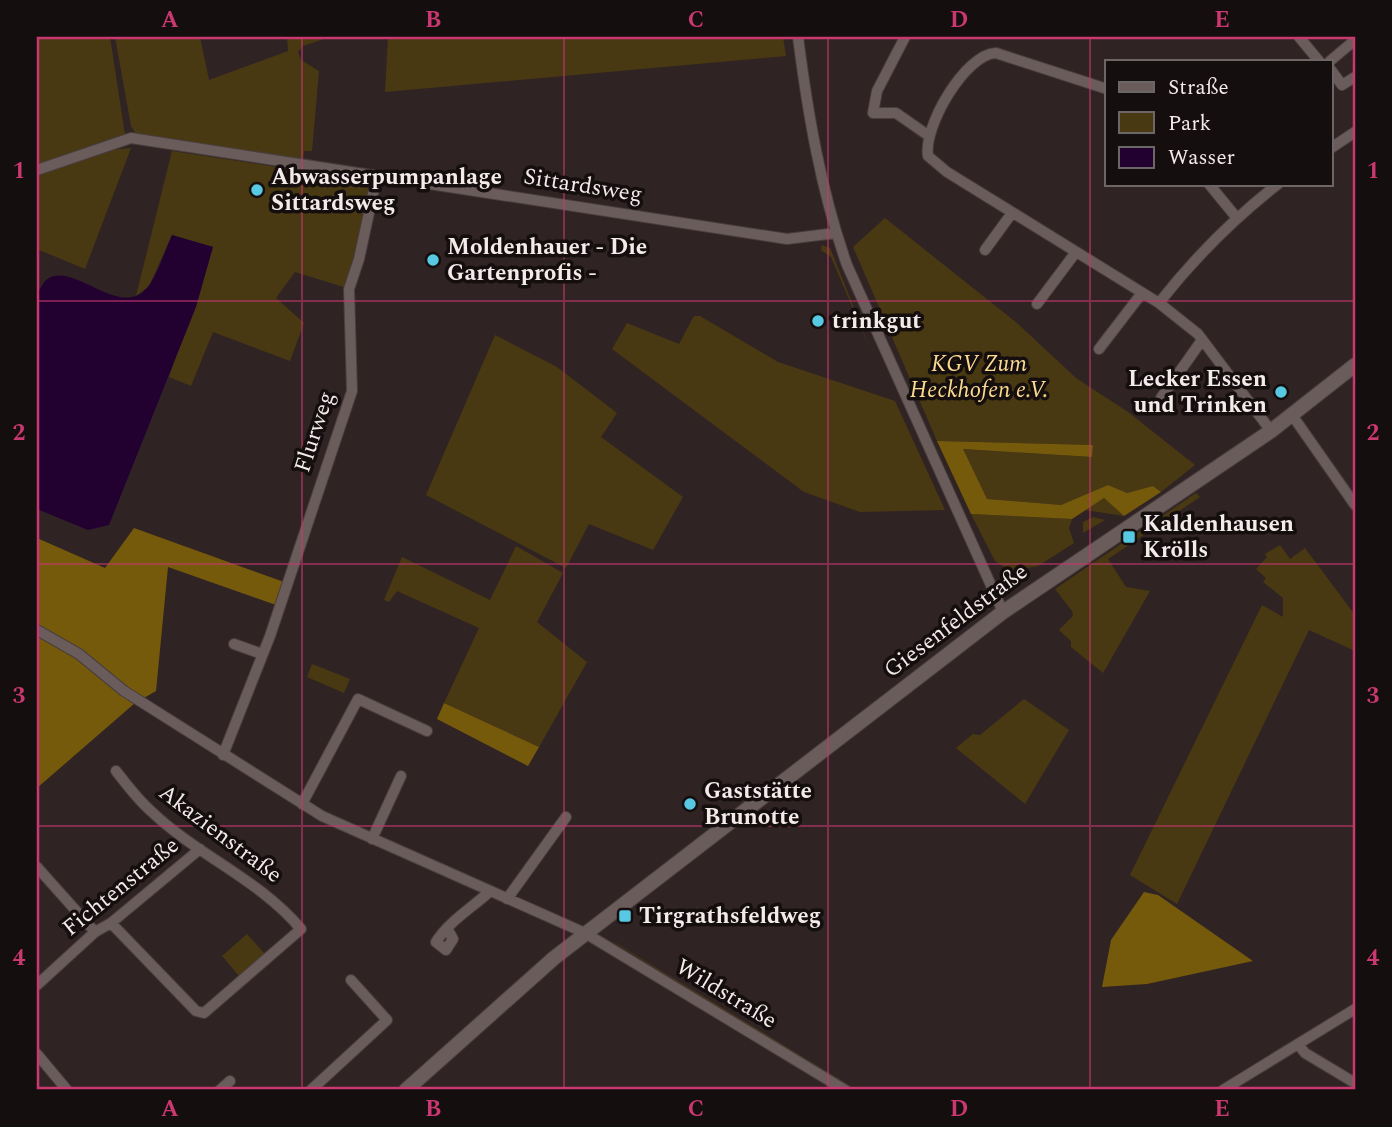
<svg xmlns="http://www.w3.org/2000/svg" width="1392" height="1127" font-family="Spectral,serif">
<rect width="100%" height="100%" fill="#302323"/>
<!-- green -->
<path fill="#493912" d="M37,37h73l15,98 -88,32z
M115,37h85l9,43 79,-29 -1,-14h43l-27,9 -5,6 3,8 18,11 -7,80h-8l-1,11 -166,-26 -6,-10z
M388,37h395l3,19 -401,36z
M131,148l-46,121 -48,-20v-74l73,-25z
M172,151l198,30 -23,107 -52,-16 -19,26 28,25 -14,38 -77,-29 -22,54 -22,-9 44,-130 -41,-12 -23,51 -13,10z
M885,218l132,105 59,55 52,34 67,53 -34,27 -8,-6 -26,7 -19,-8 -47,20 -74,-6 -25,-50 130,8 1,-12 -156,-4 -84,-194z
M822,245l8,3 3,7 38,96 -40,-94 -10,-7z
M694,316h6l78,46 117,39 50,109 -85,2 -56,-20 -192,-143 15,-26 52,21z
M495,335l62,32 60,46 -16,24 82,60 -30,53 -64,-26 -23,44 -140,-73z
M1196,493l4,4 -92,62 18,28 24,4 -47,82 -32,-26v-6l-12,-11 14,-14 -1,-5 -17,-22z
M1104,498l20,18 -39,-6z
M971,514l101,5 -3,9 5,15 -36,23 -27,5 -16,-10z
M1093,517l12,3 -22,13v-11z
M1280,545l10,14 15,-11 50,67v36l-46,-21 -132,274 -47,-29 132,-270 21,12v-19l-20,-16 3,-4 -10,-9 11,-12 -2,-3z
M516,546l47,27 -26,49 50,40 -48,85 -95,-44 35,-75 -82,-37 -8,11 -5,-2 18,-43 88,43z
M312,664l38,15 -6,14 -37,-16z
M1024,699l45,31 -44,74 -69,-56 17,-14 7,1z
M247,934l18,20 -26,22 -17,-20z
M610,940l6,3 241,147 -18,-9z"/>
<!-- forest -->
<path fill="#765a0c" d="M937,441l156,4 -1,12 -129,-8 24,50 74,6 47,-20 19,8 26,-7 8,6 -37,24 -20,-18 -32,21 -101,-5z
M134,528l150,54 -8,23 -108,-38 -12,124 -21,12 -98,85v-250l68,30z
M444,703l95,44 -11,19 -91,-47z
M1144,892l14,3 95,66 -106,23 -45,3 9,-47z"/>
<!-- water -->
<path fill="#220030" d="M172,235l41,12 -17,60 -87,218 -21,5 -51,-21v-216c3,-4 6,-10 9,-13 27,-22 77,45 104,4 9,-14 15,-33 22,-49z"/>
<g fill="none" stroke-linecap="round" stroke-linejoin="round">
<!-- street casing -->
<g stroke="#483e3d" stroke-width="12">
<path id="street" d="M798,37c10,78 23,154 49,228l156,347
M905,37l-28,54 -4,22h23l33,23
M1299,37l20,24
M1330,61l25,-21
M1331,70l11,15 13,-8
M1107,89l-111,-36c-31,1 -73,74 -68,103l19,16 212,131 39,31 73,97
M1331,148l24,-16
M37,170l94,-32 656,101 49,-6
M1209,184l27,33
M985,250l27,-37
M1159,303c36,-46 73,-83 119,-119
M1037,304l39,-52
M1099,349l43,-56
M1161,398l41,-58
M1292,415l63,90
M37,630l42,24 45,37 198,125 263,117 260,157
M234,644l28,10
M223,755l47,-119 82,-245 -3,-102 10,-30 16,-74 -2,-9
M302,804l56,-105 69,32
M372,839l29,-63
M37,867l58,65
M507,899l59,-82
M111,923l85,88 8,2 97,-84c-42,-50 -103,-73 -149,-117 -14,-12 -25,-27 -36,-41
M448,930l5,9 -7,11 -10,-8c11,-19 37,-35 53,-50
M37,985l58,-53 16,-9 89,-74
M1298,1044l7,9 50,30
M37,1054l30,36
M220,1090l10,-9
M311,1090l76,-70 -36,-40
M1223,1090l132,-81"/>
</g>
<!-- secondary casing -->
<g stroke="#483e3d" stroke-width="16">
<path id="secondary" d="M406,1090l148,-132 449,-346 268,-181 84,-66"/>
</g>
<!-- street -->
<use href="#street" stroke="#6b5c5c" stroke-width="10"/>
<!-- secondary -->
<use href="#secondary" stroke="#6b5c5c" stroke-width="14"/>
</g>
<!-- grid -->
<path fill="none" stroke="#c93870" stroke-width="2" stroke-opacity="0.55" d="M302,37v1053M564,37v1053M828,37v1053M1090,37v1053M37,301h1318M37,564h1318M37,826h1318"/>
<!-- markers -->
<g fill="#57c9e2" stroke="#140e0e" stroke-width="2.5">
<circle cx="257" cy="190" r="7"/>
<circle cx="433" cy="260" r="7"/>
<circle cx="818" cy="321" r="7"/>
<circle cx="1281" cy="392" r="7"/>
<rect x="1122" y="530" width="14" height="14" rx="3.5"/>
<circle cx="690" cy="804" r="7"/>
<rect x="618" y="909" width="14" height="14" rx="3.5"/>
</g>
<g text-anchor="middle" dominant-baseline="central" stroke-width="7" stroke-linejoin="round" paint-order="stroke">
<!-- poi labels -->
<g font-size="23" font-weight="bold" fill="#f3eaea" stroke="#140e0e" text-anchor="start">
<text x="271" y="177">Abwasserpumpanlage<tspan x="271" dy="26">Sittardsweg</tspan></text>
<text x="447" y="247">Moldenhauer - Die<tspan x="447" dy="26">Gartenprofis -</tspan></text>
<text x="832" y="321">trinkgut</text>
<text x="1267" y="379" text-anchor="end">Lecker Essen<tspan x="1267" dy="26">und Trinken</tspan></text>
<text x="1143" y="524">Kaldenhausen<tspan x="1143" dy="26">Krölls</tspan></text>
<text x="704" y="791">Gaststätte<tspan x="704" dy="26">Brunotte</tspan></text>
<text x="639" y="916">Tirgrathsfeldweg</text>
</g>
<!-- street labels -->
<g font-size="23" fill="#f3eaea" stroke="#140e0e">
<text transform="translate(583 186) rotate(9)">Sittardsweg</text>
<text transform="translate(315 432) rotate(-72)">Flurweg</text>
<text transform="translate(956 621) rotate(-37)">Giesenfeldstraße</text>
<text transform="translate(220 834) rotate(37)">Akazienstraße</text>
<text transform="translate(121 887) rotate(-39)">Fichtenstraße</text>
<text transform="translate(726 994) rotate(31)">Wildstraße</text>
</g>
<!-- park labels -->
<g font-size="23" font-style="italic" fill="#fbda90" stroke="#140e0e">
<text x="979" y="364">KGV Zum<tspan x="979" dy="26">Heckhofen e.V.</tspan></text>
</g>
</g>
<!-- border -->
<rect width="1392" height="1127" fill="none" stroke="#140e0e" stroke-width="77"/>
<!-- legend -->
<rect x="1105" y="60" width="228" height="126" fill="#140e0e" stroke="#6d6666" stroke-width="2"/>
<rect x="1119" y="82" width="35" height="10" fill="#6b5c5c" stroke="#6d6666" stroke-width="2"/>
<text x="1168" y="94" font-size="21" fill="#f3eaea">Straße</text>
<rect x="1119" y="112" width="35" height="21" fill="#493912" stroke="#6d6666" stroke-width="2"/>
<text x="1168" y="130" font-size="21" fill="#f3eaea">Park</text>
<rect x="1119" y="147" width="35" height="21" fill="#220030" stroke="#6d6666" stroke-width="2"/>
<text x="1168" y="164" font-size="21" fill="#f3eaea">Wasser</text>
<rect x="38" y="38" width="1316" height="1050" fill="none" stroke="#c93870" stroke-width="2.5"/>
<g font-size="23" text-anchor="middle" font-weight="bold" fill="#c93870">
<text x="170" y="27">A</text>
<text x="433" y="27">B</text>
<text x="696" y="27">C</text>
<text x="959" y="27">D</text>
<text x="1222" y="27">E</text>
<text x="19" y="178">1</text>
<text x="1373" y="178">1</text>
<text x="19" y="440">2</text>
<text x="1373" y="440">2</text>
<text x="19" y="703">3</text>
<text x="1373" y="703">3</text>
<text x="19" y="965">4</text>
<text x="1373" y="965">4</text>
<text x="170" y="1116">A</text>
<text x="433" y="1116">B</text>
<text x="696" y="1116">C</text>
<text x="959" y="1116">D</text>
<text x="1222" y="1116">E</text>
</g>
</svg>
